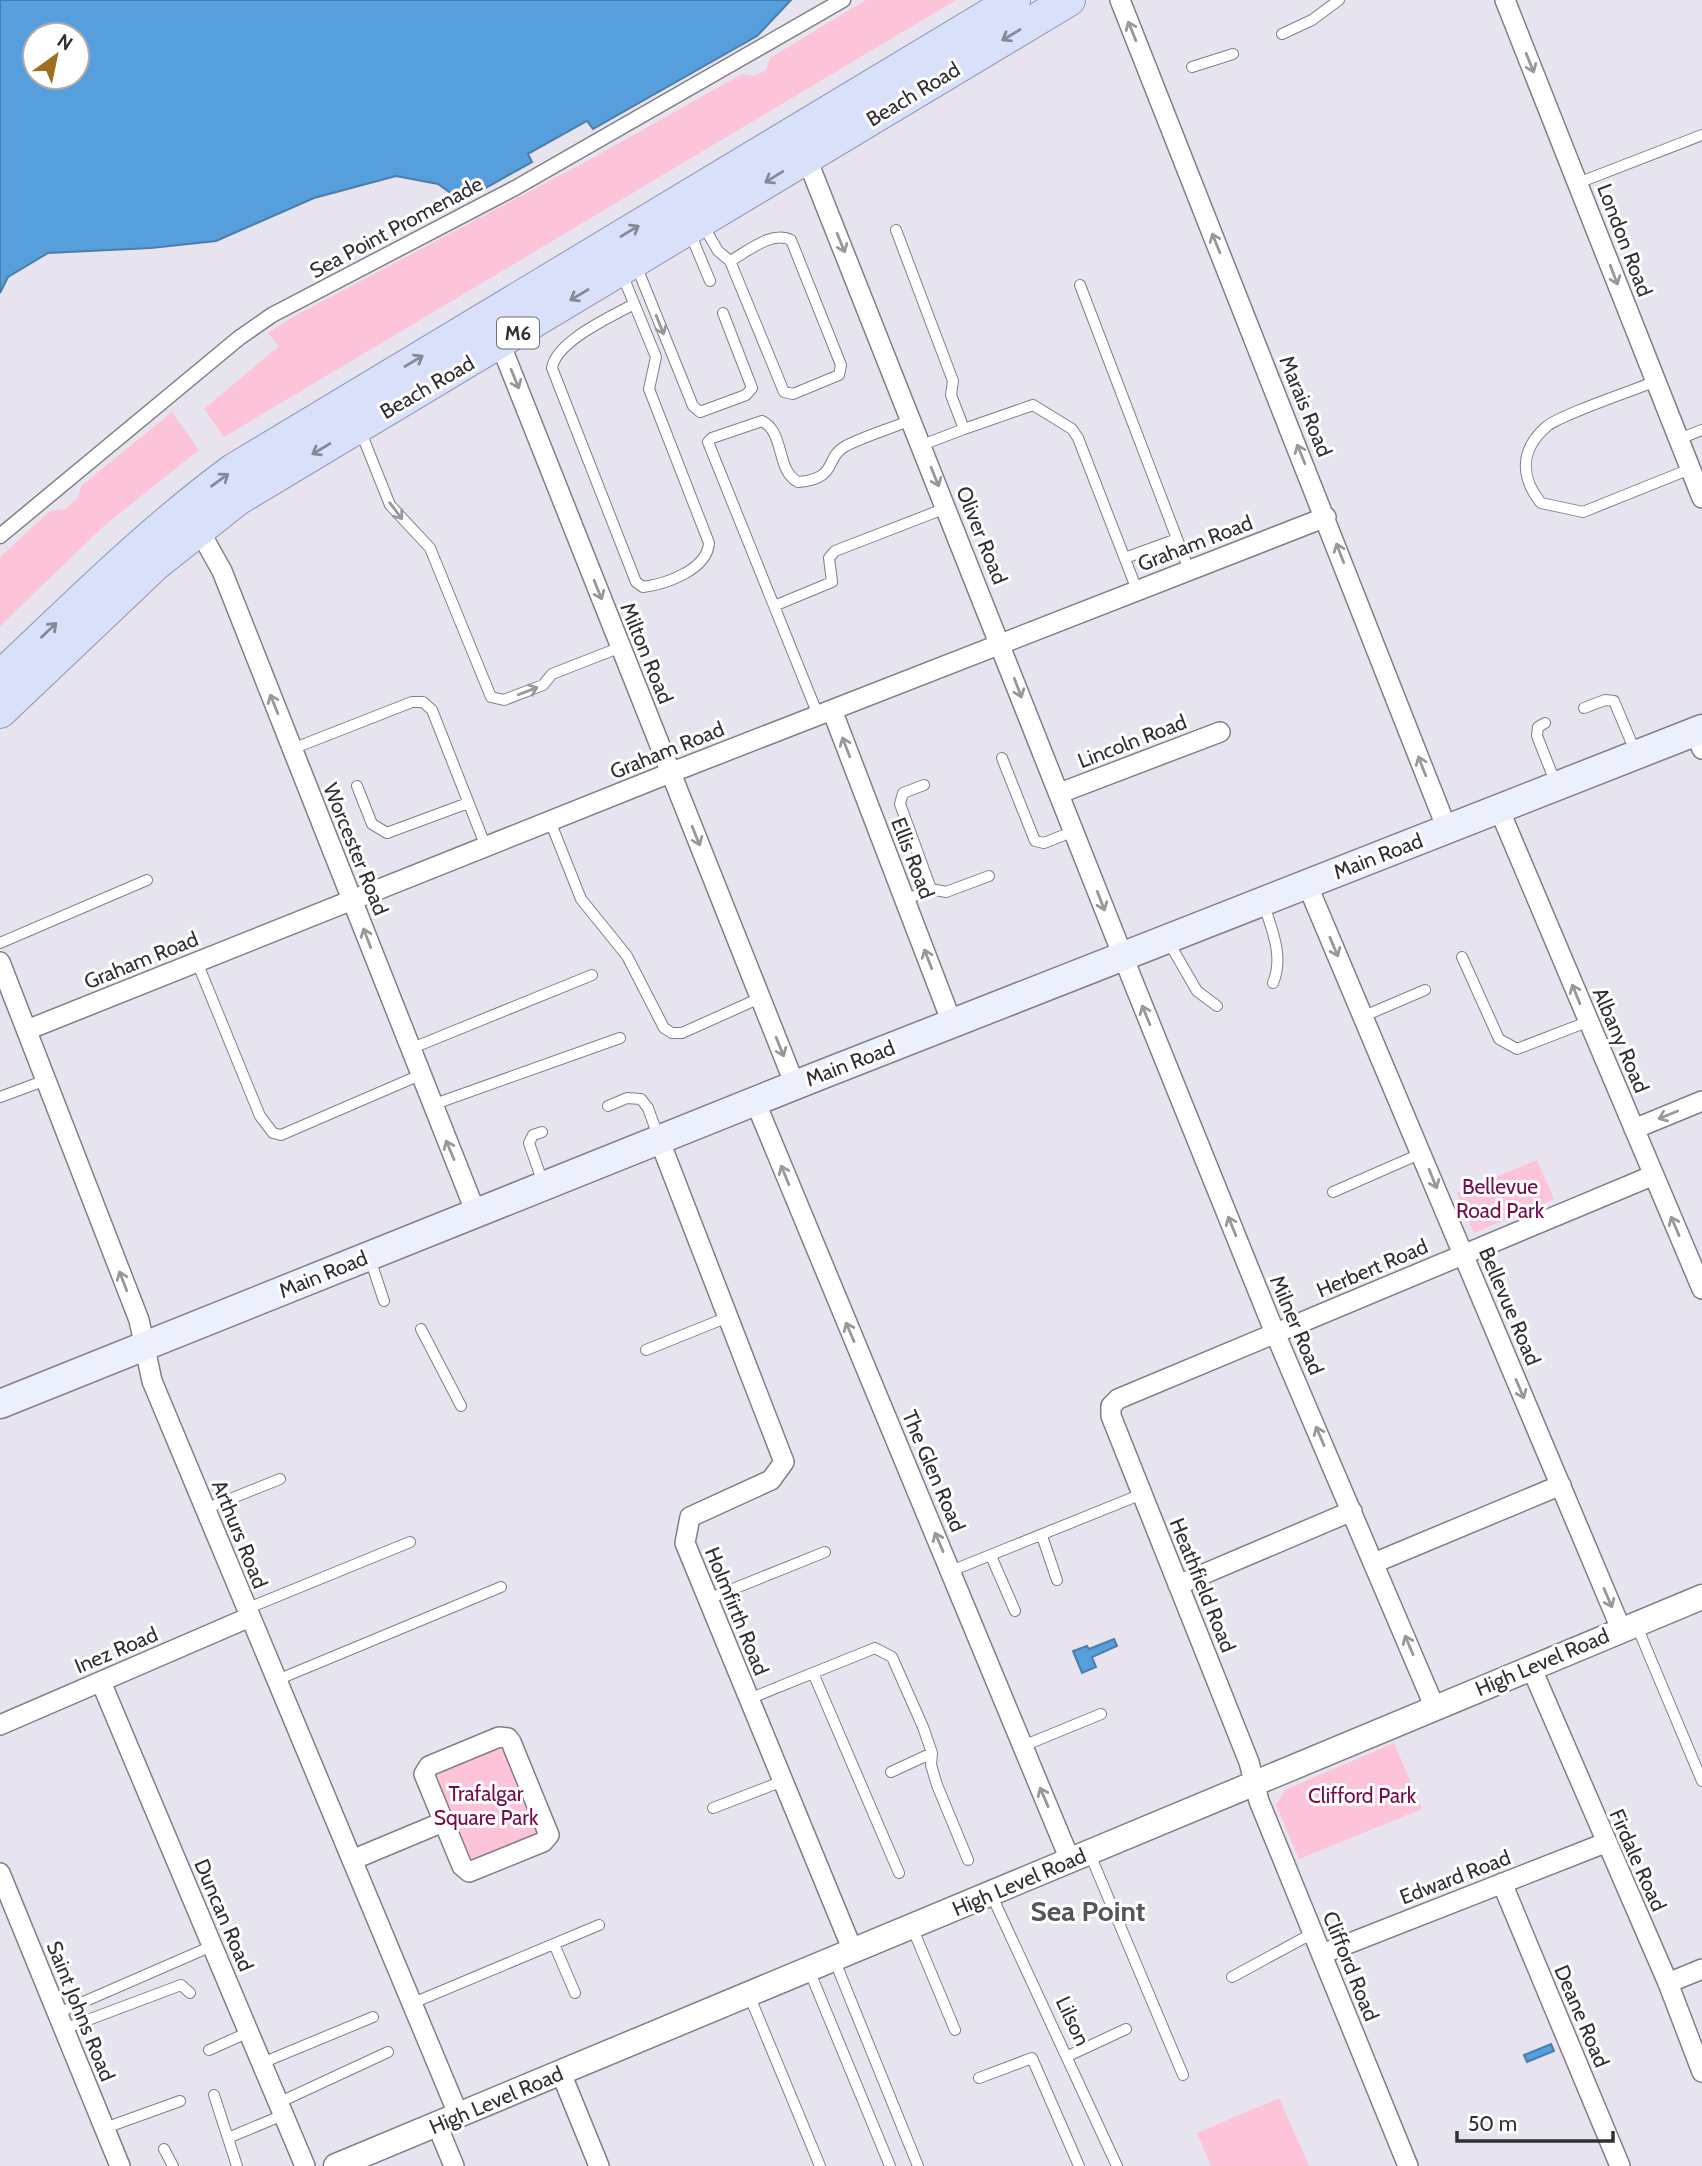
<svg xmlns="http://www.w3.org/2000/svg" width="1702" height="2166" font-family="Cabin,sans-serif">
<rect width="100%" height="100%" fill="#e7e4ef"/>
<!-- green -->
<path fill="#fdc3d9" d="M866,0h90l-732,437 -20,-28 75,-63 -11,-13 21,-14 300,-159 153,-86 12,2 12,-6 4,-12z
M172,412l27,38 -94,75 -105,101v-69l50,-46 15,-2 13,-11 3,-12z
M1537,1160l17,39 -80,34 -17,-40z
M1394,1743l28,66 -123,50 -23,-54 9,-15z
M497,1748l8,4 33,81 -67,28 -36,-85z
M1279,2098l30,68h-98l-14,-33z"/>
<!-- water -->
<path fill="#569edc" stroke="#4b7daa" stroke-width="2" fill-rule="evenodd" d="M0,0h791l-34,36 -164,93 -6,-8 -59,33 4,8 -70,39 -24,-17 -42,-8 -82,22 -98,43 -65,7 -103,5 -40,24 -8,16zM35,35h42v42h-42z
M1114,1639l3,7 -25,11 4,10 -14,6 -9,-22 14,-5 2,3z
M1551,2044l3,7 -27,11 -3,-7z"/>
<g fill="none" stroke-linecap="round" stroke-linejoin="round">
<!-- service casing -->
<g stroke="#827e88" stroke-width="12">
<path id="service" d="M1282,34l30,-14 27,-20
M1192,67l41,-13
M1578,183l124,-48
M703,225l15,26 12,10 54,131 9,2 46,-19 2,-10 -50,-125c-19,-10 -44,12 -61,21
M896,230l57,151 -2,14 13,34 69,-24 39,24 6,9 59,152
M690,233l20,48
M636,265l57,141 7,6 46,-17 6,-7 -29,-75
M622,274l34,83 -7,32 60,154c-2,27 -43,41 -66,44l-7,-5 -84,-214c4,-27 59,-51 82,-64
M1080,285l109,285
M1656,381c-21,9 -97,34 -110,46 -26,23 -26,50 -5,76l42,9 107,-43
M360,430l30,75 40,43 61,149 13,3 39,-15 9,-11 69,-27
M1679,439l23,-9
M922,445l42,-16
M1125,558l52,-19
M774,606l58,-24 -3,-24 6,-7 111,-43
M1584,708l21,-8 9,1 21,50
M818,715l-110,-273 4,-4 50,-17c23,11 14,50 36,61 40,-3 27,-24 46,-35 20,-11 46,-18 67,-27
M1545,723l-7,4 -1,9 19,48
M292,749l120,-47h11l9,8 54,137
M1002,758l33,83 9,2 30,-12
M924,785l-21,8 -3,11 31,85
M357,786l15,38 15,9 81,-30
M550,821l31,78 46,57 37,72 8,5h10l78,-35
M905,900l26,-11 15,3 43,-16
M1264,905c8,25 20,52 9,78
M1168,941l29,50 20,15
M0,943l147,-63
M1462,957l37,82 18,10 70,-27
M197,962l63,154 13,17 8,2 139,-60
M1364,1016l61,-26
M410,1049l182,-74
M0,1097l46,-17
M432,1105l188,-67
M608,1106l19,-8 14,1 7,9 10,28
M542,1132l-9,3 -4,8 14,40
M1333,1192l89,-39
M370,1259l14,42
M421,1329l40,77
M646,1350l82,-33
M205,1509l75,-30
M1042,1536l15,44
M991,1556l24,55
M951,1571l191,-77
M708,1599l117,-47
M246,1609l164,-67
M1636,1624l66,157
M813,1673l62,-25 17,9 31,70 9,26 -1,12 6,20 31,75
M277,1680l224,-93
M749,1699l64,-26 86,200
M1023,1746l78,-32
M891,1772l41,-19
M713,1808l70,-27
M1089,1852l94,223
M991,1894l126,272
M912,1927l43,103
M554,1944l21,49
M834,1959l84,207
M809,1970l81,196
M1232,1977l81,-44
M749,1995l71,171
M413,2003l186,-78
M58,2013l154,-67
M64,2029l117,-44 9,8
M209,2050l40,-18
M1068,2056l58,-27
M262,2063l111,-46
M979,2078l53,-20 47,108
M214,2095l23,71
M278,2103l110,-51
M105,2128l75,-27
M228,2138l55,-23
M164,2149l9,17"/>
</g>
<!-- pedestrian casing -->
<g stroke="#827e88" stroke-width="17">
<path id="pedestrian" d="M0,536l239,-198 33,-23 243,-127 328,-188"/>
</g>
<!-- minor casing -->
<g stroke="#827e88" stroke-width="22">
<path id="minor" d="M1120,0l327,829
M1505,0l197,498
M803,149l333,840 139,344 160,375
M496,333l299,752
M194,521l28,50 254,642
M832,710l120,313
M1695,732l7,17
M1060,793l160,-61
M1499,809l203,480
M1307,884l314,745
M0,962l139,358 13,61 307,735
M27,1030l643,-257 656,-256
M755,1101l315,759
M1634,1129l68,-28
M659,1139l125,323 -13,18 -81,37 -5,26 168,408
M1374,1563l187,-78
M1178,1585l174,-74
M1531,1667l137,316 34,89
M101,1682l204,484
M0,1725l250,-108
M499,1737l9,1 3,4 38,93 -6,7 -74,30 -7,-6 -38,-92 5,-8z
M352,1860l91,-38
M0,1873l120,293
M1502,1883l118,283
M1322,1954l283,-111
M1668,1983l34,-14
M561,2073l38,93
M437,2125l17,41
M1408,2166l-149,-365 -10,-39 -138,-346v-10l7,-7 536,-224"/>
</g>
<!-- tertiary casing -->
<g stroke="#827e88" stroke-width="27">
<path id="tertiary" d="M336,2166l1366,-569"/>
</g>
<!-- secondary casing -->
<g stroke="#827e88" stroke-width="31">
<path id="secondary" d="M0,1404l813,-326 889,-349"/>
</g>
<!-- primary casing -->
<g stroke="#8e95b3" stroke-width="34">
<path id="primary" d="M0,677c76,-72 149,-145 233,-207l781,-470
M0,712l156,-148 82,-65 831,-499"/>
</g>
<!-- service -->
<use href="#service" stroke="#fff" stroke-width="10"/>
<!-- pedestrian -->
<use href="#pedestrian" stroke="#fff" stroke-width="14"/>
<!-- minor -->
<use href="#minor" stroke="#fff" stroke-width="19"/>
<!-- tertiary -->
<use href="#tertiary" stroke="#fff" stroke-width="24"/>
<!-- secondary -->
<use href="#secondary" stroke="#ecf0fd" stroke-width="28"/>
<!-- primary -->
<use href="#primary" stroke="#d9e0fa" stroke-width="32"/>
</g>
<!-- one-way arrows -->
<defs><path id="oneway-shaft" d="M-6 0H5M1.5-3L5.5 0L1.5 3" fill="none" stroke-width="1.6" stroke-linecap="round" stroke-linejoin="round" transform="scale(1.75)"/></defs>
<g stroke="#98979a">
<use href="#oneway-shaft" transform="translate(1132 31) rotate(-112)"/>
<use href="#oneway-shaft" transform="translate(1530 63) rotate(68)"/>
<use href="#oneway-shaft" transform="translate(841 243) rotate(68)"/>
<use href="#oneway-shaft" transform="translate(1216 243) rotate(-112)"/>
<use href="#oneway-shaft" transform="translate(1614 275) rotate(69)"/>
<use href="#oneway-shaft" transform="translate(660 325) rotate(68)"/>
<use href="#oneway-shaft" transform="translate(515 379) rotate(68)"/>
<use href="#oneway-shaft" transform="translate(1301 454) rotate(-112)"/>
<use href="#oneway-shaft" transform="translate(935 477) rotate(68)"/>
<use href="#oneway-shaft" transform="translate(396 511) rotate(53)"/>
<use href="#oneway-shaft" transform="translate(1340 553) rotate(-111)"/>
<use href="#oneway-shaft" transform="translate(598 590) rotate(68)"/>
<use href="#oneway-shaft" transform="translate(1018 688) rotate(69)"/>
<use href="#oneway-shaft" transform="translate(528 691) rotate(-21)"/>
<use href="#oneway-shaft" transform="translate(274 704) rotate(-112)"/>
<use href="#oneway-shaft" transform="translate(846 747) rotate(-111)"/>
<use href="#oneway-shaft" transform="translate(1422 766) rotate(-111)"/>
<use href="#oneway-shaft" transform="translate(696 836) rotate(68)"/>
<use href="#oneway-shaft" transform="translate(1101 901) rotate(69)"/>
<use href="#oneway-shaft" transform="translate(367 938) rotate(-111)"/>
<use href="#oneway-shaft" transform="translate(1334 947) rotate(67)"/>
<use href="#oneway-shaft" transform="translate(928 959) rotate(-111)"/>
<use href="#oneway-shaft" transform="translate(1576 994) rotate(-112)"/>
<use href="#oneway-shaft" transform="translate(1146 1015) rotate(-112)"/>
<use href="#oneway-shaft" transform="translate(780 1047) rotate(68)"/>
<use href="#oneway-shaft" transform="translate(1668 1115) rotate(158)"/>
<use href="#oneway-shaft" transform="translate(450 1150) rotate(-113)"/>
<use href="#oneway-shaft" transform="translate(785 1175) rotate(-112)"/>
<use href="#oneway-shaft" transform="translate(1433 1179) rotate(68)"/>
<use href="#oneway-shaft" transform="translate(1232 1226) rotate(-112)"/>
<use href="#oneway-shaft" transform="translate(1675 1226) rotate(-113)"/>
<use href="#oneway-shaft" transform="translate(123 1281) rotate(-111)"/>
<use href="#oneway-shaft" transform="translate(850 1332) rotate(-113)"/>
<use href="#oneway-shaft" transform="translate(1520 1389) rotate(67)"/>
<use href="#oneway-shaft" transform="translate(1320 1436) rotate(-113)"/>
<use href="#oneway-shaft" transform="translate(939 1542) rotate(-113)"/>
<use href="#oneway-shaft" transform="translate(1608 1598) rotate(67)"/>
<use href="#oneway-shaft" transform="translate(1409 1645) rotate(-113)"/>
<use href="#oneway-shaft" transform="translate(1044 1797) rotate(-113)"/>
</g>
<g stroke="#858897">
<use href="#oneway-shaft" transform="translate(1011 35) rotate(149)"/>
<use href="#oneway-shaft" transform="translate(774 177) rotate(148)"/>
<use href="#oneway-shaft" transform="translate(630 231) rotate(-31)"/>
<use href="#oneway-shaft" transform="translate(579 295) rotate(149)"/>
<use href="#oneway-shaft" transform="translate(414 361) rotate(-31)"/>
<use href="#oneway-shaft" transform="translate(321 449) rotate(149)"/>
<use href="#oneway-shaft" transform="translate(220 480) rotate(-36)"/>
<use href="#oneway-shaft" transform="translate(49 630) rotate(-44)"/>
</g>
<g text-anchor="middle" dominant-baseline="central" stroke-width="6" stroke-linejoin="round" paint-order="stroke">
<!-- shield labels -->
<rect fill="#fff" stroke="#6f6d71" stroke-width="2" x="497" y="317.5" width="42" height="31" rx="5"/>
<g font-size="19" font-weight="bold" fill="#312f34">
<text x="518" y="333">M6</text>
</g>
<!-- street labels -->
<g font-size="21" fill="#312f34" stroke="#fff">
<text transform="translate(913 94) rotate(-31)">Beach Road</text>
<text transform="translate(396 227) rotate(-28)">Sea Point Promenade</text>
<text transform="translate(1625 240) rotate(69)">London Road</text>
<text transform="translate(427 387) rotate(-30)">Beach Road</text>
<text transform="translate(1306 406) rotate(68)">Marais Road</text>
<text transform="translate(982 535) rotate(68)">Oliver Road</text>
<text transform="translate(1195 543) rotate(-21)">Graham Road</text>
<text transform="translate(647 653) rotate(68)">Milton Road</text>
<text transform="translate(1132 741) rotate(-21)">Lincoln Road</text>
<text transform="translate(667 750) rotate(-22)">Graham Road</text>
<text transform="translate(356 849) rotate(68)">Worcester Road</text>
<text transform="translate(1378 856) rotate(-21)">Main Road</text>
<text transform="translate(913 858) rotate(69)">Ellis Road</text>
<text transform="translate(141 960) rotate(-22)">Graham Road</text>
<text transform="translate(1621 1040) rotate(67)">Albany Road</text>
<text transform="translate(850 1063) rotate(-21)">Main Road</text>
<text transform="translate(1372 1268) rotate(-23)">Herbert Road</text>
<text transform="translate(323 1274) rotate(-22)">Main Road</text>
<text transform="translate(1510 1306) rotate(67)">Bellevue Road</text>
<text transform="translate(1297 1325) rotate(67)">Milner Road</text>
<text transform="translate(934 1471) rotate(67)">The Glen Road</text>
<text transform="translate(240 1534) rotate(68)">Arthurs Road</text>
<text transform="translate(1203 1585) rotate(68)">Heathfield Road</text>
<text transform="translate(737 1611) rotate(68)">Holmfirth Road</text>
<text transform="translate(116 1650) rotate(-23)">Inez Road</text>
<text transform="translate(1542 1662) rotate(-23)">High Level Road</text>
<text transform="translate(1638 1860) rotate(66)">Firdale Road</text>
<text transform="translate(1455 1877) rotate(-21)">Edward Road</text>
<text transform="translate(1019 1882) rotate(-23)">High Level Road</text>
<text transform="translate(224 1915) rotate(67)">Duncan Road</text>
<text transform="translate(1351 1966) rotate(68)">Clifford Road</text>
<text transform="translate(81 2011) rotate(68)">Saint Johns Road</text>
<text transform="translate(1582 2016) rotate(67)">Deane Road</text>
<text transform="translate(1073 2021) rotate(65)">Lilson</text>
<text transform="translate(496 2100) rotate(-23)">High Level Road</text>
</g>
<!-- park labels -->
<g font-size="21" fill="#780c48" stroke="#fff">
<text x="1500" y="1186">Bellevue<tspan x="1500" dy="24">Road Park</tspan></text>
<text x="486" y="1793">Trafalgar<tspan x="486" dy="24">Square Park</tspan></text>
<text x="1362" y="1795">Clifford Park</text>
</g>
<!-- district labels -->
<g font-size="28" font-weight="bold" fill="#56535c" stroke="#fff">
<text x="1088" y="1911">Sea Point</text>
</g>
</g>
<!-- north arrow -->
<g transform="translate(56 56) rotate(33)"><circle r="33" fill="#ffffff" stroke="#adacae" stroke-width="2"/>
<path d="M0-5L12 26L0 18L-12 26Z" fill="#9e6e21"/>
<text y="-10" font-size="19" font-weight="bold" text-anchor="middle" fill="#312f34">N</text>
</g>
<!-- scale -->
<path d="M1457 2131v10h156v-10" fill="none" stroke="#312f34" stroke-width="3.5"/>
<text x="1468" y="2131" font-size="21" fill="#312f34" stroke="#ffffff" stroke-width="5" paint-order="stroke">50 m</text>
</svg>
